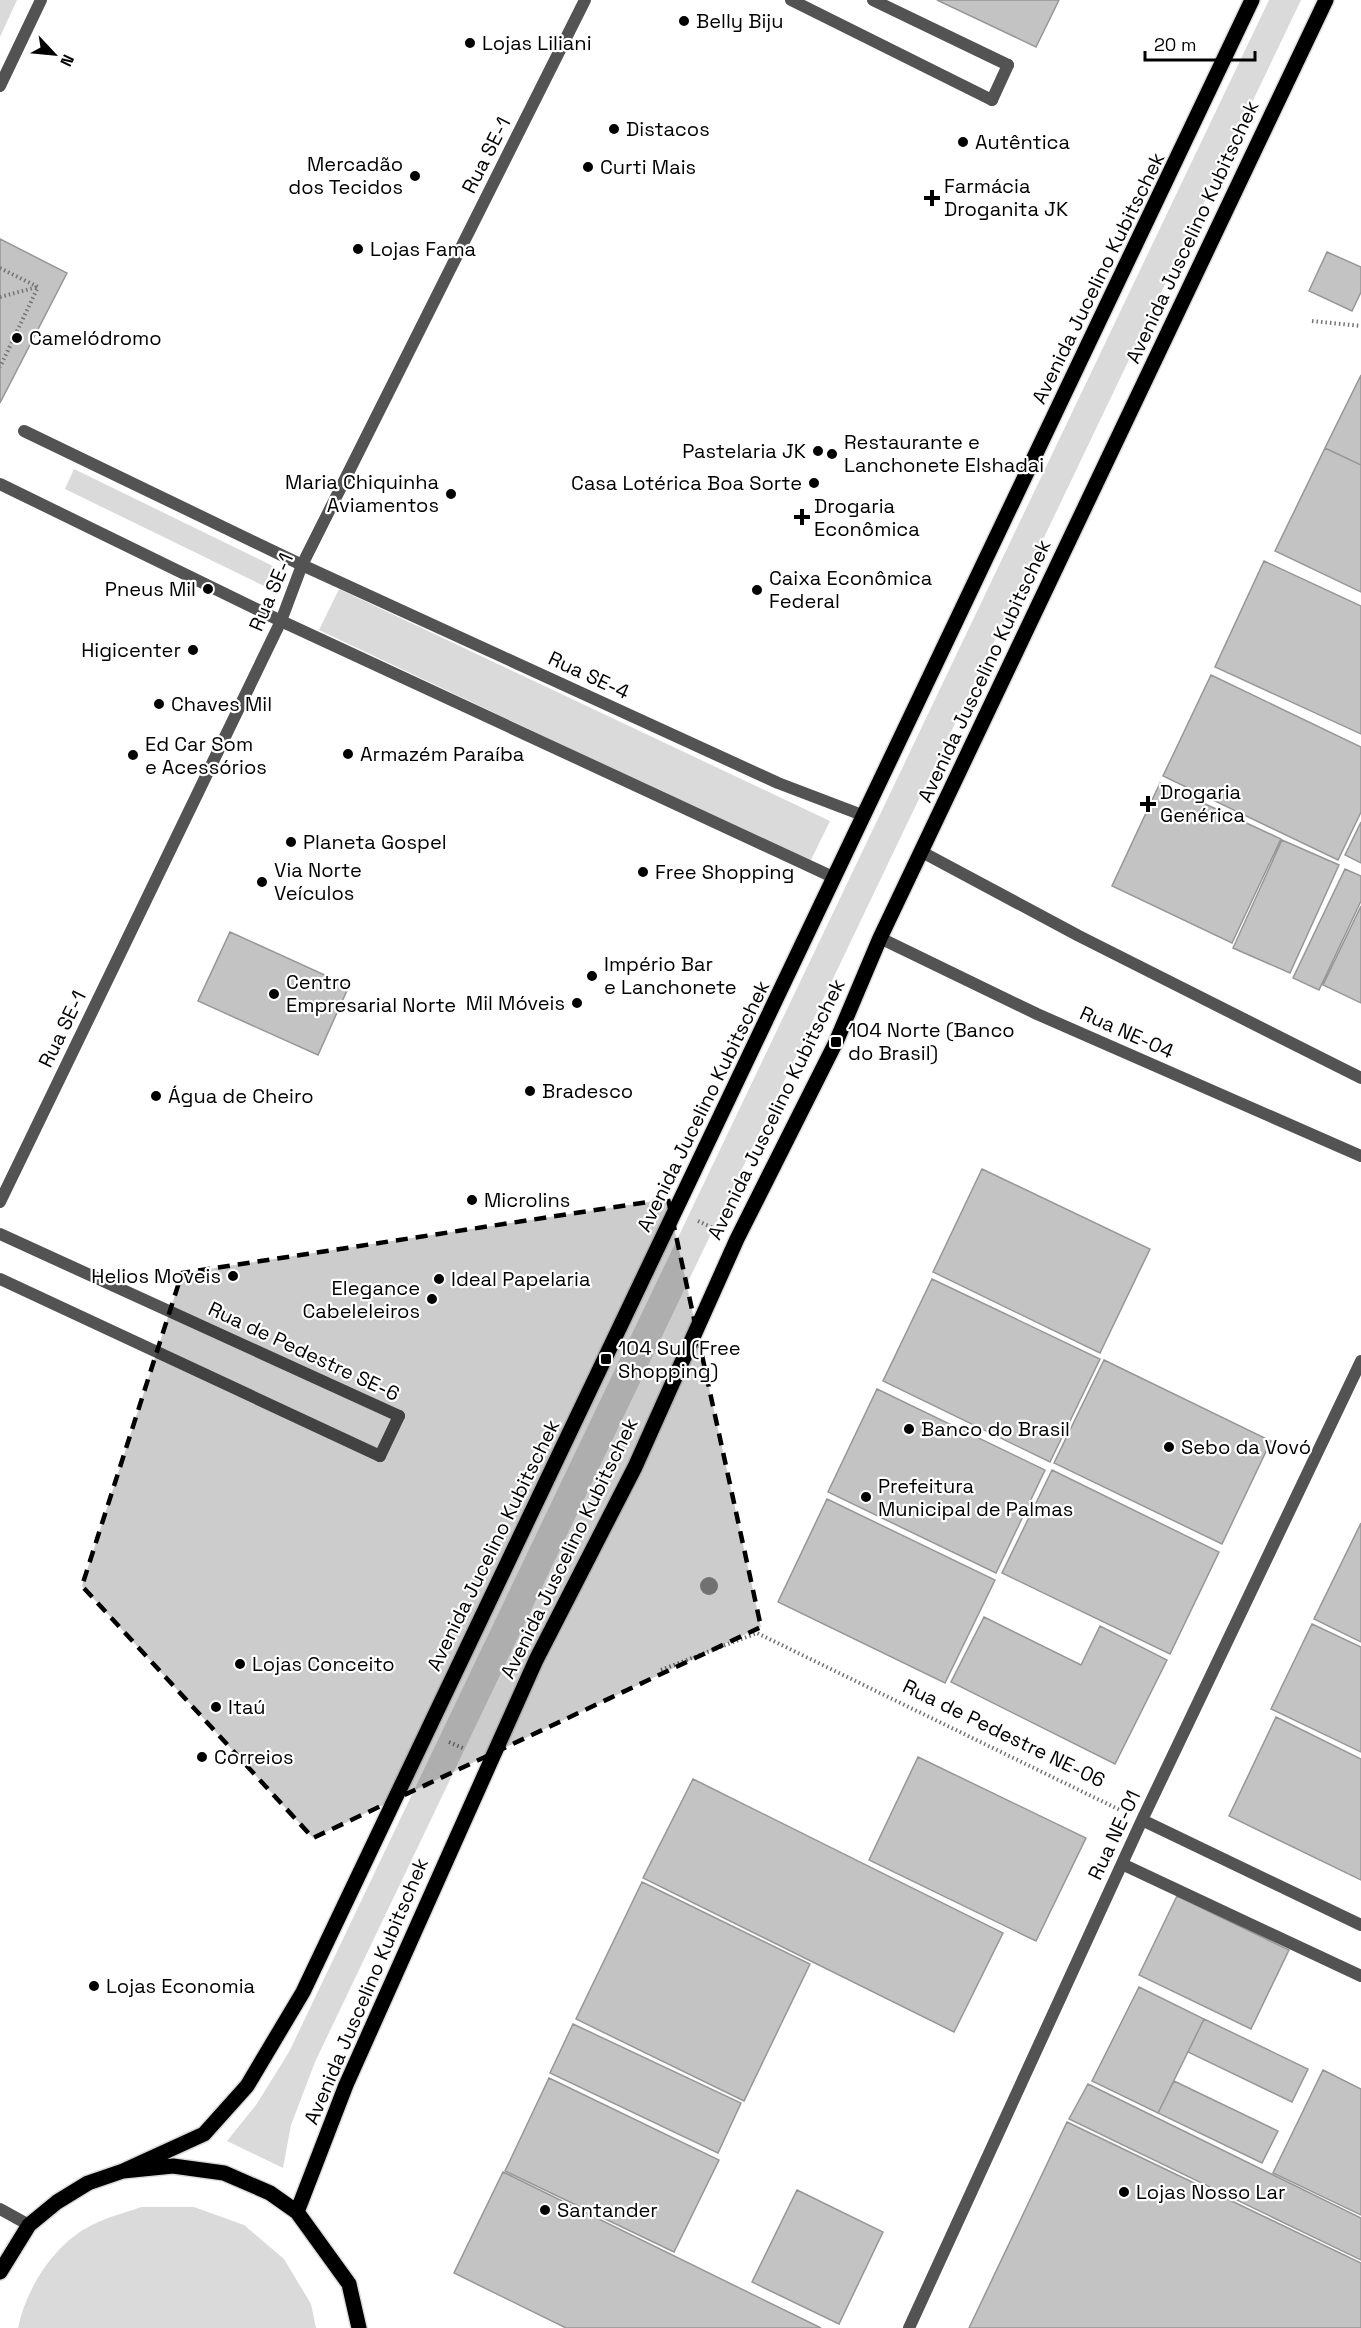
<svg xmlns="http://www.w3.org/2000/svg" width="1361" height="2328" font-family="'Space Grotesk',sans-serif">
<rect width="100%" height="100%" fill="#fff"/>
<!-- green -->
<path fill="#dadada" d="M0,0h17l-17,37z
M1269,0h32l-986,2062 -24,63 -8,43 -56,-27 29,-36 33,-53z
M74,469l199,97 -9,20 -199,-97z
M339,589l491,232 -20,41 -491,-232z
M141,2207h53l50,18 40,34 27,45 5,24h-298c8,-40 37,-85 74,-103 15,-8 33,-12 49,-18z"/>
<!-- building -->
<path fill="#c3c3c3" stroke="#979797" stroke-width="1.5" d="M937,0h122l-23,47z
M0,239l67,34 -67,130z
M1327,252l34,15v25l-9,19 -43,-20z
M1361,375v90l-36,-17z
M1325,448l36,17v127l-86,-41z
M1264,561l97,45v128l-146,-67z
M1211,675l150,72v65l-23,48 -175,-84z
M1160,783l121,56 -49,104 -120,-57z
M1361,822v41l-16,-8z
M1282,840l57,25 -49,108 -57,-25z
M1345,869l16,7v25l-42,89 -26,-12z
M1361,906v97l-38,-18z
M230,932l119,54 -31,69 -120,-54z
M982,1169l168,80 -50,104 -167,-81z
M932,1279l168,80 -50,103 -167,-81z
M1104,1360l167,81 -49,103 -168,-81z
M877,1389l168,81 -49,103 -168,-81z
M1052,1470l167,82 -49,102 -168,-81z
M827,1499l168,81 -50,103 -167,-81z
M1361,1523v119l-47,-23z
M984,1617l97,48 19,-39 67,34 -52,104 -164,-82z
M1312,1624l49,23v105l-90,-43z
M1276,1717l85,42v121l-132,-64z
M918,1757l168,81 -50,103 -167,-81z
M693,1779l310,154 -49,99 -311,-154z
M642,1882l168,82 -66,137 -168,-82z
M1177,1896l112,54 -38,79 -112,-54z
M1139,1987l65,32 -46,94 -66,-32z
M1204,2019l104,50 -16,33 -104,-50z
M573,2024l168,79 -23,50 -168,-80z
M1323,2070l38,19v126l-88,-42z
M549,2078l170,82 -45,92 -169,-81z
M1174,2081l104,50 -16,32 -104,-50z
M1088,2084l273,134v42l-292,-141z
M1067,2122l294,141v65h-392z
M503,2172l318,156h-255l-112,-55z
M797,2190l86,42 -44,92 -87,-42z"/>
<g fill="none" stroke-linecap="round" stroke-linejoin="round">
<!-- primary casing -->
<g stroke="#dbdbdb" stroke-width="18">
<path id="primary" d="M123,2171l81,-37 43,-48 56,-94 949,-1992
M297,2212l49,-127 190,-425 99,-193 102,-228 99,-197 44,-104 446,-938
M0,2272l29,-47 28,-23 31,-19 35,-12 50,-5 51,7 46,20 27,19 52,72 10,44"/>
</g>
<!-- path -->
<path stroke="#757575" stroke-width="4" stroke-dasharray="1.5 3" stroke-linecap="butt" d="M0,268l38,19 -38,80
M0,297l37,-10
M1312,321l49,5
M698,1221l15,7
M661,1670l96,-37 363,177
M449,1742l16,7"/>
<!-- service -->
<path stroke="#535353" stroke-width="12" d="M791,0l201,100
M873,0l135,65
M0,86l41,-86
M24,431l278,134 476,218 84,32
M0,484l281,137 554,257
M0,1202l281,-581 21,-56 283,-565
M0,1234l399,182
M0,1279l380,177"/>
<!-- minor -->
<path stroke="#535353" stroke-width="12" d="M992,100l16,-35
M922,852l157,84 282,142
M880,938l157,76 324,142
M380,1456l19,-40
M1142,1820l219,105
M1122,1864l239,112
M909,2328l233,-508 219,-459"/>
<!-- tertiary -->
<path stroke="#535353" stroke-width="12" d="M0,2209l29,16"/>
<!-- primary -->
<use href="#primary" stroke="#000" stroke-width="15"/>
</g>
<!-- trees -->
<circle fill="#8e8e8e" cx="709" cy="1586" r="9"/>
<!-- marked area -->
<path fill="#000" fill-opacity="0.2" stroke="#000" stroke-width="4.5" stroke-dasharray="12 8" stroke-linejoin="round" d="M668,1199l93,428 -448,211 -231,-252 100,-313z"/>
<!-- markers -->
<g fill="#000" stroke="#fff" stroke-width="2">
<circle cx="684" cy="21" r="6"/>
<circle cx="470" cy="43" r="6"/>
<circle cx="614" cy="129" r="6"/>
<circle cx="963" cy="142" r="6"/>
<circle cx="588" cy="167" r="6"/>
<circle cx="415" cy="176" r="6"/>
<path d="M929 189h6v6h6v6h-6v6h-6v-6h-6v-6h6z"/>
<circle cx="358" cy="249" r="6"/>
<circle cx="17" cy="338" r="6"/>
<circle cx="818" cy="451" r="6"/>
<circle cx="832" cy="454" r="6"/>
<circle cx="814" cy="483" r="6"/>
<circle cx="451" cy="494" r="6"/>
<path d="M799 508h6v6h6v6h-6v6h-6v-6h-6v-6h6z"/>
<circle cx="208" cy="589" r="6"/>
<circle cx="757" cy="590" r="6"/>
<circle cx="193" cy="650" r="6"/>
<circle cx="159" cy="704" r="6"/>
<circle cx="348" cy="754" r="6"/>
<circle cx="133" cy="755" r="6"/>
<path d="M1145 795h6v6h6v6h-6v6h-6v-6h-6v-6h6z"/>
<circle cx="291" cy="842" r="6"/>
<circle cx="643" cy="872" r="6"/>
<circle cx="262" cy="882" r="6"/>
<circle cx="592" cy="976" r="6"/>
<circle cx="274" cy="994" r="6"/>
<circle cx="577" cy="1003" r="6"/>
<rect x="830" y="1036" width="12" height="12" rx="3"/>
<circle cx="530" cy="1091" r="6"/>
<circle cx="156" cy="1096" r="6"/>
<circle cx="472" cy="1200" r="6"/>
<circle cx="233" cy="1276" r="6"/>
<circle cx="439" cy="1279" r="6"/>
<circle cx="432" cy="1299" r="6"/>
<rect x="600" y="1353" width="12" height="12" rx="3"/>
<circle cx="909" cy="1429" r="6"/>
<circle cx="1169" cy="1447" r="6"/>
<circle cx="866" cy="1497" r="6"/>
<circle cx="240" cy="1664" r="6"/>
<circle cx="216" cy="1707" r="6"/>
<circle cx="202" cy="1757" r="6"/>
<circle cx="94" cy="1986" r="6"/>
<circle cx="1124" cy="2192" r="6"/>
<circle cx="545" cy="2210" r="6"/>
</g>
<g text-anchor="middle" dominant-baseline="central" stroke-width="4.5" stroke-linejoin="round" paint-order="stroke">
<!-- poi labels -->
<g font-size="20" fill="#000" stroke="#fff" text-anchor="start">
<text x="696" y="21">Belly Biju</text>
<text x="482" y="43">Lojas Liliani</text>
<text x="626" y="129">Distacos</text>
<text x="975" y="142">Autêntica</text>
<text x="403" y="164" text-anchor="end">Mercadão<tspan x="403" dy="23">dos Tecidos</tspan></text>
<text x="600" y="167">Curti Mais</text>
<text x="944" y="186">Farmácia<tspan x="944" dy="23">Droganita JK</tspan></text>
<text x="370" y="249">Lojas Fama</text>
<text x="29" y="338">Camelódromo</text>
<text x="844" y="442">Restaurante e<tspan x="844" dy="23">Lanchonete Elshadai</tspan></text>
<text x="806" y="451" text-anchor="end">Pastelaria JK</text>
<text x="439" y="482" text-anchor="end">Maria Chiquinha<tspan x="439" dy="23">Aviamentos</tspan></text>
<text x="802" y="483" text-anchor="end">Casa Lotérica Boa Sorte</text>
<text x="814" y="506">Drogaria<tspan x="814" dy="23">Econômica</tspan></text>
<text x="769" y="578">Caixa Econômica<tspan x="769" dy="23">Federal</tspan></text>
<text x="196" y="589" text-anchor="end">Pneus Mil</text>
<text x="181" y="650" text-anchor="end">Higicenter</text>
<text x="171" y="704">Chaves Mil</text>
<text x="145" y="744">Ed Car Som<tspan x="145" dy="23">e Acessórios</tspan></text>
<text x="360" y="754">Armazém Paraíba</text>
<text x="1160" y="792">Drogaria<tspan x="1160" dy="23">Genérica</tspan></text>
<text x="303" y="842">Planeta Gospel</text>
<text x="274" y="870">Via Norte<tspan x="274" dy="23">Veículos</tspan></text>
<text x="655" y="872">Free Shopping</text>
<text x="604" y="964">Império Bar<tspan x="604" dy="23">e Lanchonete</tspan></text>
<text x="286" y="982">Centro<tspan x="286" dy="23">Empresarial Norte</tspan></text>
<text x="565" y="1003" text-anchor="end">Mil Móveis</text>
<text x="848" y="1030">104 Norte (Banco<tspan x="848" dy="23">do Brasil)</tspan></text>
<text x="542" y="1091">Bradesco</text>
<text x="168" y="1096">Água de Cheiro</text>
<text x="484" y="1200">Microlins</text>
<text x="221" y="1276" text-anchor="end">Helios Moveis</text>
<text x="451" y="1279">Ideal Papelaria</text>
<text x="420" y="1288" text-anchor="end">Elegance<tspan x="420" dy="23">Cabeleleiros</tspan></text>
<text x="618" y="1348">104 Sul (Free<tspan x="618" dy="23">Shopping)</tspan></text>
<text x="921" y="1429">Banco do Brasil</text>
<text x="1181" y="1447">Sebo da Vovó</text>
<text x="878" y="1486">Prefeitura<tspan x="878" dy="23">Municipal de Palmas</tspan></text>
<text x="252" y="1664">Lojas Conceito</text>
<text x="228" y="1707">Itaú</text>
<text x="214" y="1757">Correios</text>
<text x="106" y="1986">Lojas Economia</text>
<text x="1136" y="2192">Lojas Nosso Lar</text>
<text x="557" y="2210">Santander</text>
</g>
<!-- street labels -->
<g font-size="20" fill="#000" stroke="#fff">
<text transform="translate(486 155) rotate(-63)">Rua SE-1</text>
<text transform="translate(1192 232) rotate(-65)">Avenida Juscelino Kubitschek</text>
<text transform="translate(1098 278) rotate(-64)">Avenida Jucelino Kubitschek</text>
<text transform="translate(271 592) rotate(-67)">Rua SE-1</text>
<text transform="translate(984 671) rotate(-65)">Avenida Juscelino Kubitschek</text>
<text transform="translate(589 675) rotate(25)">Rua SE-4</text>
<text transform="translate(62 1029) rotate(-64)">Rua SE-1</text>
<text transform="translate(1127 1032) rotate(24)">Rua NE-04</text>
<text transform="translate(703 1106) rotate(-64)">Avenida Jucelino Kubitschek</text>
<text transform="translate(776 1109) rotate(-64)">Avenida Juscelino Kubitschek</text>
<text transform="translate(304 1351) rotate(25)">Rua de Pedestre SE-6</text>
<text transform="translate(493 1545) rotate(-64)">Avenida Jucelino Kubitschek</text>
<text transform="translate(569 1548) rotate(-64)">Avenida Juscelino Kubitschek</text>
<text transform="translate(1004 1733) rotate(26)">Rua de Pedestre NE-06</text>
<text transform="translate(1114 1835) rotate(-65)">Rua NE-01</text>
<text transform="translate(366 1991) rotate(-67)">Avenida Juscelino Kubitschek</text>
</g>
</g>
<!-- north arrow -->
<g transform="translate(54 54) rotate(116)" stroke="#ffffff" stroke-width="4.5" paint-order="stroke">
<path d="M0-4.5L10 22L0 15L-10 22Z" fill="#000000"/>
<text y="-9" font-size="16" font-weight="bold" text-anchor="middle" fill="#000000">N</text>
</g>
<!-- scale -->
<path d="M1145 51v9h110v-9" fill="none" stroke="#000000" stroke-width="3"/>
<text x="1154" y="51" font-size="18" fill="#000000" stroke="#ffffff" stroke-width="4.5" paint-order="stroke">20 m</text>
</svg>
